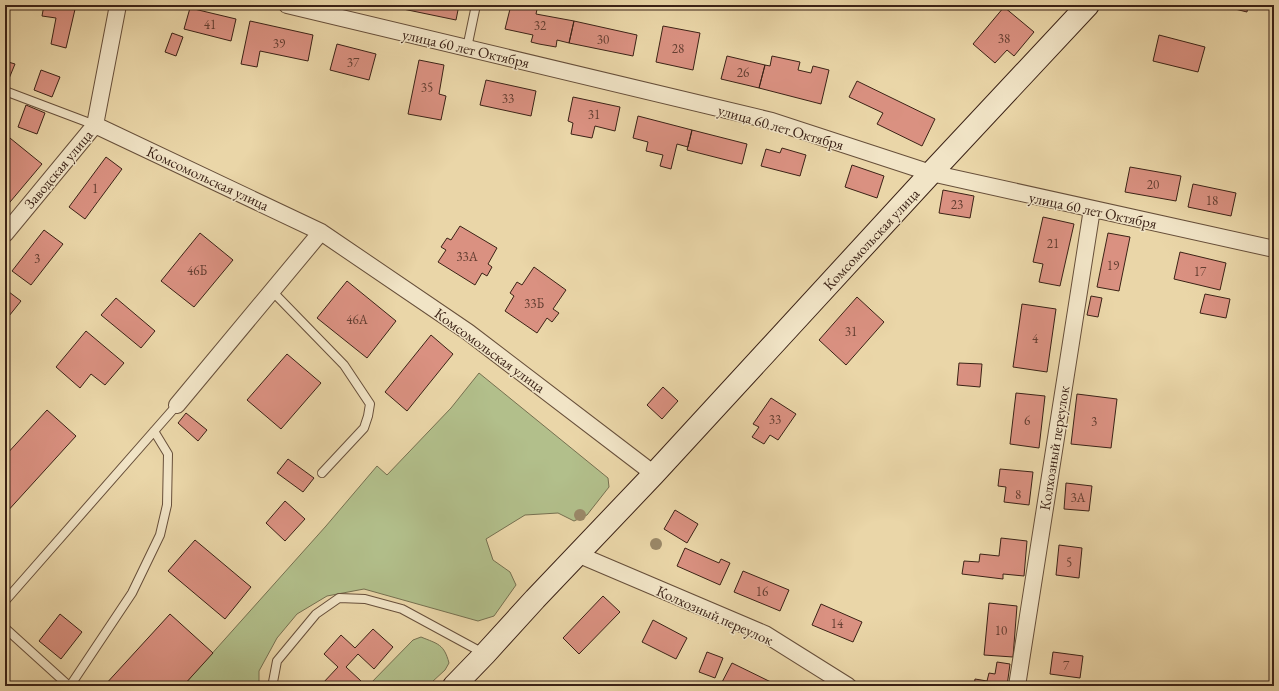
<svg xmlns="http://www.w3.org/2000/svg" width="1279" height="691" font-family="'EB Garamond',serif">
<rect width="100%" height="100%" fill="#ead6a8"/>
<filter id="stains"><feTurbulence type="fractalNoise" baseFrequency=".005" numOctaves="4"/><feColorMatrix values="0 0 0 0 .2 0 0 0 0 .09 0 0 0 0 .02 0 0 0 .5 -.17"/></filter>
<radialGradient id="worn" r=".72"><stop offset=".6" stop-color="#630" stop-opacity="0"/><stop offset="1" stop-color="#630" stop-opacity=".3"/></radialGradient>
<!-- green -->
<path fill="#b2bf8b" stroke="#767050" d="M479,373l129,105 1,9 -22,28 -13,6 -16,-8 -33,2 -39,24 7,21 17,12 6,13 -22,31 -16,5 -114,-32 -37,7 -30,18 -20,24 -18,33v15h-76l143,-160 51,-60 10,9 64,-67z
M421,637c17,7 23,7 28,26l-4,7 -13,12 -12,4 -23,-1 -29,1 45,-46z"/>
<!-- building -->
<path fill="#da9181" stroke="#3b2216" d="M44,5h32l-10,43 -15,-4 5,-26 -14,-2z
M404,5h55l-3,15 -53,-11z
M511,5h27l-2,9 38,7 -5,22 -12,-3 -1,7 -17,-3 -8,-2 2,-7 -28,-6z
M1231,5h17l-1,7 -16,-4z
M1004,7l30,25 -20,24 -7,-6 -12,13 -22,-19z
M190,8l46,11 -5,22 -47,-12z
M250,21l63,14 -5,26 -48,-10 -3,16 -16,-3z
M574,21l63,14 -4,21 -64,-13z
M663,26l37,7 -7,37 -37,-8z
M172,33l11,4 -7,19 -11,-4z
M1159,35l46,12 -7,25 -45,-11z
M337,44l39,10 -7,26 -39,-10z
M727,56l38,9 -6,23 -38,-9z
M772,56l28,6 -2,8 13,3 2,-7 16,4 -8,34 -62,-16 6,-23 5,1z
M419,60l25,5 -5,29 7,2 -5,24 -33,-6z
M5,61l10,3 -7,17 -3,-2z
M41,70l19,7 -8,20 -18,-7z
M486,80l50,11 -5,25 -51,-11z
M857,81l78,38 -13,27 -45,-22 6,-11 -34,-16z
M573,97l47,10 -5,24 -20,-5 -3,12 -21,-4 2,-11 -5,-2z
M26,105l19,8 -8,21 -19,-7z
M638,116l54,14 -4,17 -11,-3 -6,25 -11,-3 3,-11 -17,-4 2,-9 -15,-4z
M692,130l55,14 -5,20 -55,-14z
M5,134l37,30 -37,44z
M782,148l24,7 -6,21 -39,-10 5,-17 14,4z
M106,157l16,12 -37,50 -16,-12z
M852,165l32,11 -7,22 -32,-11z
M1130,167l51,9 -5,25 -51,-9z
M1193,184l43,9 -5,23 -43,-9z
M943,190l31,6 -4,22 -31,-5z
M1043,217l31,7 -14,62 -21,-4 4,-18 -10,-2z
M460,226l37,22 -9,16 4,3 -5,9 -5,-3 -7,12 -37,-23 8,-12 -5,-3 6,-9 4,2z
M44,230l19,14 -32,41 -19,-14z
M200,233l33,27 -39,47 -33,-26z
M1108,233l22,4 -11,54 -22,-4z
M1180,252l46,11 -6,27 -46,-11z
M534,267l32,23 -13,19 6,4 -7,9 -5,-4 -10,15 -32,-22 9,-15 -4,-3 7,-11 5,3z
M347,281l49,40 -29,37 -50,-40z
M5,289l16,12 -16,20z
M1205,294l25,5 -4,19 -26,-5z
M1091,296l11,2 -4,19 -11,-2z
M857,297l27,25 -38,43 -27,-25z
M116,298l39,33 -14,17 -40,-33z
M1022,304l34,5 -9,63 -34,-5z
M86,331l38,32 -19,22 -14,-11 -11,14 -24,-21z
M431,335l22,19 -46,57 -22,-19z
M287,354l34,29 -40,46 -34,-29z
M959,363l23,1 -2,23 -23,-2z
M663,387l15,14 -16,18 -15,-14z
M1016,393l29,3 -6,52 -29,-4z
M1077,394l40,5 -6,49 -40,-4z
M771,398l25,16 -18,26 -8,-5 -6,9 -12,-7 7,-10 -6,-3z
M47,410l29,26 -71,78v-58z
M186,413l21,17 -9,11 -20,-18z
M288,459l26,19 -11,14 -26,-19z
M1000,469l33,3 -4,33 -25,-3 2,-15 -8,-1z
M1066,483l26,3 -3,25 -25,-2z
M285,501l20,18 -20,22 -19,-18z
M675,510l23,14 -11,19 -23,-14z
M1001,538l26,3 -3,35 -21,-2v5l-41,-5 2,-13 15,1 1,-8 19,2z
M195,540l56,47 -26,32 -57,-48z
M1059,545l23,3 -3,30 -23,-3z
M685,548l34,15 2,-4 9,4 -10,22 -43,-19z
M743,571l46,19 -9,21 -46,-19z
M603,596l17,16 -41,42 -16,-16z
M989,603l28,3 -4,51 -29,-2z
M821,604l41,18 -9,20 -41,-17z
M60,614l22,18 -21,27 -22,-18z
M170,614l43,39 -30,33h-79z
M653,620l34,18 -11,21 -34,-17z
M373,629l20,18 -19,22 -16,-15 -12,13 15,14 -4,5h-33l-2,-2 16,-17 -14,-13 17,-19 14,13z
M707,652l16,6 -8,20 -16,-6z
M1053,652l30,4 -3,22 -30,-4z
M997,662l13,2 -3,22h-33l1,-7 12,2 2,-8 6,1z
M732,663l45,22v1h-57z"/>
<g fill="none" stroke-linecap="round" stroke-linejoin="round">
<!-- service casing -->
<g stroke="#674f3a" stroke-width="10">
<path id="service" d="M467,48l9,-43
M5,91l90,34
M272,291l72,74 26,39 -2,12 -4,12 -42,45
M5,601l172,-196
M5,628l64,58
M70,686l62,-93 28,-58 7,-30 1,-51 -14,-23
M274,686l-1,-4 4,-21 39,-47 23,-16 26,1 37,10 83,45"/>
</g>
<!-- minor casing -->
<g stroke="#674f3a" stroke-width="18">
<path id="minor" d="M287,5l485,116 159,52 343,76
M95,125l226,107 147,100 186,142
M5,234l90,-109 23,-120
M177,405l144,-173
M577,554l188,80 83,52
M1017,686l75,-477"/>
</g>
<!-- secondary casing -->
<g stroke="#3b2216" stroke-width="24">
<path id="secondary" d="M454,686l31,-32 50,-55 119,-125 277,-301 157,-168"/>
</g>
<!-- service -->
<use href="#service" stroke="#f1e4c6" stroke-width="8"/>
<!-- minor -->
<use href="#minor" stroke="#f1e4c6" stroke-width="16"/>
<!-- secondary -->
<use href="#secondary" stroke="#f1e4c6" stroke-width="22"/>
</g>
<!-- trees -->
<g fill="#9a8868">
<circle cx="580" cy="515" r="6"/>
<circle cx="656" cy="544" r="6"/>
</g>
<g text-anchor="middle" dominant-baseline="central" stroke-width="3" stroke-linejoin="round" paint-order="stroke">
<!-- number labels -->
<g font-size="13" fill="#633e31">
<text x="210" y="24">41</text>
<text x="540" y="25">32</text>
<text x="1004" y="38">38</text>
<text x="603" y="39">30</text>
<text x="279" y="43">39</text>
<text x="678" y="48">28</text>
<text x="353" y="62">37</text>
<text x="743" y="72">26</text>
<text x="427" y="87">35</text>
<text x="508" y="98">33</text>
<text x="594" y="114">31</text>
<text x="1153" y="184">20</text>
<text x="95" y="188">1</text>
<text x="1212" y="200">18</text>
<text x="957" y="204">23</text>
<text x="1053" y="243">21</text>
<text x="467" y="256">33А</text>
<text x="37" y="258">3</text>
<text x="1113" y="265">19</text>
<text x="197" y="270">46Б</text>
<text x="1200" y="271">17</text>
<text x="534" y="303">33Б</text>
<text x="357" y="319">46А</text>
<text x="851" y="331">31</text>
<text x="1035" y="338">4</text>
<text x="775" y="419">33</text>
<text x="1027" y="420">6</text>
<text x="1094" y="421">3</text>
<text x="1018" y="494">8</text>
<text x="1078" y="497">3А</text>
<text x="1069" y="562">5</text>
<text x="762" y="591">16</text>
<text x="837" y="623">14</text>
<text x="1001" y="630">10</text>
<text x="1066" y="665">7</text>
</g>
<!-- street labels -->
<g font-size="15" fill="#3b2216" stroke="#f1e4c6">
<text transform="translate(466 48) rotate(13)">улица 60 лет Октября</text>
<text transform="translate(781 127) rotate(16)">улица 60 лет Октября</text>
<text transform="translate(58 169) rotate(-50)">Заводская улица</text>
<text transform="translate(208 178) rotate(25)">Комсомольская улица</text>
<text transform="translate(1093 210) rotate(12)">улица 60 лет Октября</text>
<text transform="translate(871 239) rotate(-47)">Комсомольская улица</text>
<text transform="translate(490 350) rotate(36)">Комсомольская улица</text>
<text transform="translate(1054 448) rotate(-81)">Колхозный переулок</text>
<text transform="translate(715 615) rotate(24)">Колхозный переулок</text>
</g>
</g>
<!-- margin -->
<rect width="1279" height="691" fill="none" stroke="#ead6a8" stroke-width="20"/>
<rect x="6" y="6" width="1267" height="679" fill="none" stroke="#3b2216" stroke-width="2"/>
<rect x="10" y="10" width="1259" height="671" fill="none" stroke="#3b2216"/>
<rect width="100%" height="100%" filter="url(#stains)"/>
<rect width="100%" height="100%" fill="url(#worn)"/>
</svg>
